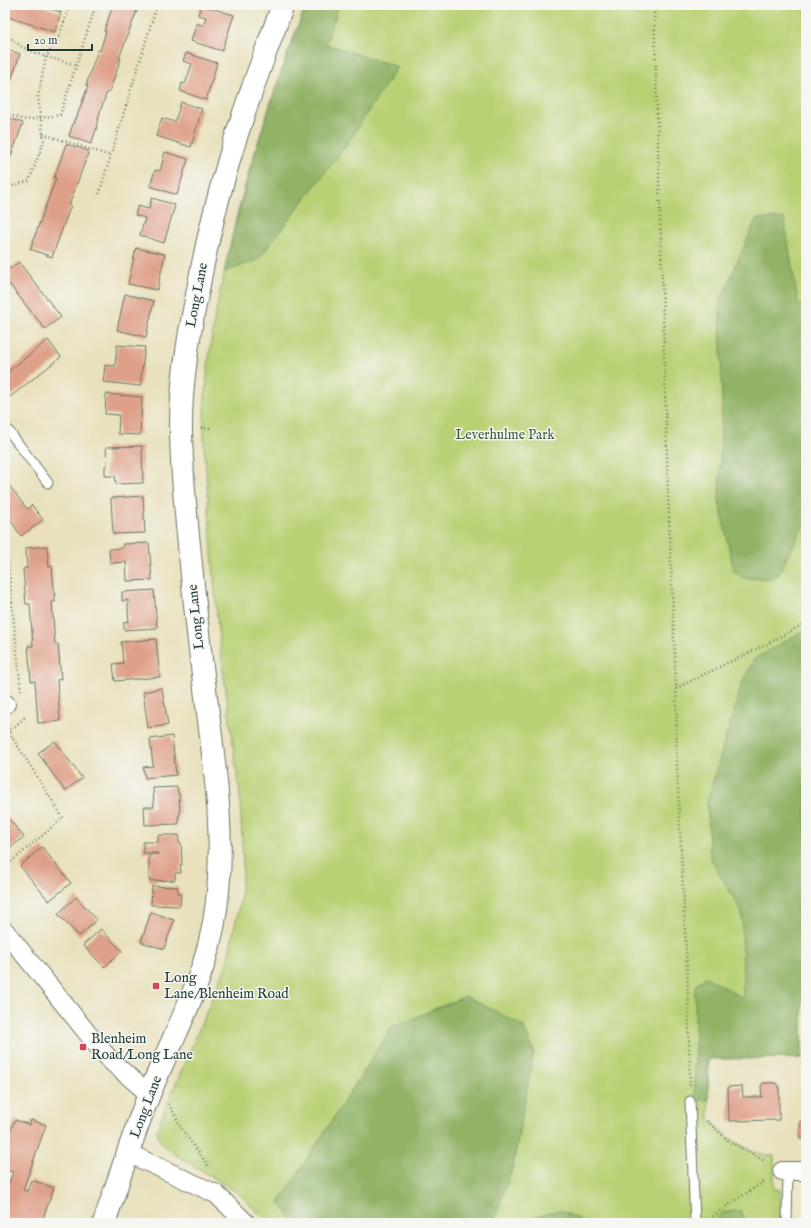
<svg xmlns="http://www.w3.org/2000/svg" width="811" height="1228" font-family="'IM FELL English',serif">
<rect width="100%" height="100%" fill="#f6f6f2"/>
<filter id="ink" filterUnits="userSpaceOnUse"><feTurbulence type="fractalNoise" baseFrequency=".025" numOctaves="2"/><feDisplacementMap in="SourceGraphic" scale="8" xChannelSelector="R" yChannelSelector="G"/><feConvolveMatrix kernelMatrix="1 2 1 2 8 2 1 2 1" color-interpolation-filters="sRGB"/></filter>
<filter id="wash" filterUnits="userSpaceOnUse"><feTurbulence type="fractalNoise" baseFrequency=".012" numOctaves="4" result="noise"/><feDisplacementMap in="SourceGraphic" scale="16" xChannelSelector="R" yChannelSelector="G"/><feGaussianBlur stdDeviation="0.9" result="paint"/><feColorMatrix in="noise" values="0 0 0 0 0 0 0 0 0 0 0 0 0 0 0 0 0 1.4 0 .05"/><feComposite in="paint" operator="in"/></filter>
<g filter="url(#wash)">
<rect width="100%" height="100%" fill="#e9e1bd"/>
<!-- green -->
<path fill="#b9d175" stroke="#6c8754" d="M306,5h500v927h-3l-1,126 -94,1 1,60 22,20 22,13 21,4v33h6l1,34h-512l-31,-30 -68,-42c-9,-6 -13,-12 -13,-23l69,-162 14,-64 3,-38 -3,-68 -22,-165 -14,-186v-36l5,-53 6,-40 21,-97 15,-55 33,-101z"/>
<!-- forest -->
<path fill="#92b366" stroke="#58784d" d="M306,5h33l-13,39 71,23 -50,77 -89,116 -34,12c20,-91 48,-180 82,-267z
M784,218l14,85 8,1v217l-28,54 -7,4 -28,-1 -9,-7 -15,-70 3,-107 -2,-92 36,-83z
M806,629v303h-3l-1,126 -94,1v41h-13v-115l11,-8 37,21 -1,-86 -32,-54 -3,-56 34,-116 13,-27z
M466,996l57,30 11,24 -21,116 -20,57h-198l-16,-20 113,-176z
M560,1210l20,10 2,3h-66z
M740,1210l5,13h-31l8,-10z"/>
<g id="blocks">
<!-- building -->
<path fill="#dfa089" d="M5,5h34l22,7 -6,20 -50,-16z
M113,5h26l-20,53h2l-12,35 -2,-1 -6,17 -5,17 1,1 -6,17 -22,-8 6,-18 1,1 12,-33 -2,-1 12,-35 2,1 6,-20h-2z
M201,5l33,10 -12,36 -31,-10 6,-18 6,3 3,-9 -8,-2z
M5,49l15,5 -15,44z
M186,53l31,10 -11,37 -26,-9 2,-8 3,1 7,-20 -9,-3z
M181,102l21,7 -11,38 -35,-11 6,-18 13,4z
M5,117l18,6 -16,44 -2,-1z
M66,144l23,7 -20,54h2l-19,52 -22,-8 26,-71h-2z
M165,152l23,7 -11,36 -27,-9 5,-16 5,1z
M152,198l23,7 -11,38 -24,-8 5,-17 -10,-3 3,-9 11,3z
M136,248l29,6 -8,36 -29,-6z
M19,262l42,55 -16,12 -40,-50v-7z
M125,294l29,7 -8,36 -29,-7z
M48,340l13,17 -55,43 -1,-26z
M117,345l28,2 -5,39 -37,-4 2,-17 10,1z
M106,394l36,3 -2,38 -22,-1 1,-19 -14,-1z
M142,446l1,37 -27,1 -1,-8h-10v-10h2l-1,-19z
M5,480l22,29 5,-4 11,15 -22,16 -10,-15 -4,2 -2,-3z
M143,496l2,37 -32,1 -2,-36z
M149,543l3,37 -25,1 -1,-19 -16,1 -1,-14 14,-1v-4z
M47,546l2,21 3,-1 3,36h-3l3,42h3l3,35 -4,1 3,41 -22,2 -3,-42h-4l-3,-35h5l-3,-42h-4l-3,-35 4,-1 -1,-20z
M154,590l3,38 -33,2v-8l5,-1 -1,-10v-11l-6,1v-9z
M156,639l4,38 -45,4 -2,-17 10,-1 -2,-21z
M162,688l6,37 -20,3 -5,-36z
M172,736l4,39 -31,3 -2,-11 10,-1 -3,-27z
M55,741l27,37 -17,13 -27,-38z
M177,787l1,7h1l1,21 -2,1 1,8 -34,1 -1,-18h10l-1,-19z
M5,814l19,23 -17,13 -2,-3z
M158,835h21v8h2l1,22h-2l1,8h-6v7l-26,1v-27h9v-1h-15v-11h15z
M42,847l29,36 -22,18 -29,-35z
M152,886l26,1v6h3l-1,13 -29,-1z
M76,897l21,23 -18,16 -21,-22z
M151,912l23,8 -10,29 -23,-7z
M101,929l21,22 -18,16 -21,-22z
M763,1083h13l3,3v34l-50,1 -1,-34 14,-1 1,11h19l-1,-11z
M15,1120l15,5 1,-5 15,5 -23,65 4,1 4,-11 23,8 -13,35h-36v-35l2,1 6,-17 -8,-2v-37l4,1z
M800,1121h6v18h-6z"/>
</g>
</g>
<g filter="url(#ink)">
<use href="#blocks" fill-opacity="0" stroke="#667664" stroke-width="1"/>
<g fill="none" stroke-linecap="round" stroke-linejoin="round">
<!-- service casing -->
<g stroke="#667664" stroke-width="11">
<path id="service" d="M5,426l43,57
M690,1101l5,122
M787,1223l1,-52"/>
</g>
<!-- minor casing -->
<g stroke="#667664" stroke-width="20">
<path id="minor" d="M5,703l1,1
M5,931l92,114 16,18 36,31
M128,1153l88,41 30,29
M782,1171h24"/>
</g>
<!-- tertiary casing -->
<g stroke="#667664" stroke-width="24">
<path id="tertiary" d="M104,1223c15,-44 29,-88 46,-131 25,-60 58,-118 66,-183 10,-73 -2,-147 -11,-220 -7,-48 -11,-96 -16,-144 -4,-39 -8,-79 -8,-119 0,-44 7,-88 16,-131 8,-46 19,-91 32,-135 15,-52 35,-104 54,-155"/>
</g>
<!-- path -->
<path stroke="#667664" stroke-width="2.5" stroke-dasharray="1 3" stroke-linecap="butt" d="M654,5l14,487 8,196 1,79 11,224 2,95
M5,34l17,13 24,10 31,8
M5,114l21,6 34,-5 36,-110
M43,134l68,22
M5,188l24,-7 15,-40 -6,-44 8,-40 12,-18 12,-34
M99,194l58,-189
M201,428h10
M5,543h1l15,148
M676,688l89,-43 41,-22
M9,732l15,-14v-4
M5,867l58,-49 -54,-86 -1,-9
M169,1104l14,27 27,37
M707,1121l23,21 35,19
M710,1219l11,-9 44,-29"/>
<!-- service -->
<use href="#service" stroke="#fff" stroke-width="9"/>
<!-- minor -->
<use href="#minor" stroke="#fff" stroke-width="18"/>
<!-- tertiary -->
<use href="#tertiary" stroke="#fff" stroke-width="22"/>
</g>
</g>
<!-- markers -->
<g fill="#d1495b" stroke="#f6f6f2" stroke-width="1.5">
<rect x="152" y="982" width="8" height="8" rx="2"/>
<rect x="79" y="1043" width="8" height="8" rx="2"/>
</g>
<g text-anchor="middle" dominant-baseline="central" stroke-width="3" stroke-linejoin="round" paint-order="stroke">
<!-- street labels -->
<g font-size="14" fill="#1f3d34" stroke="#f6f6f2">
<text transform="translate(197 295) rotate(-79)">Long Lane</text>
<text transform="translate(196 617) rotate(-96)">Long Lane</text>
<text transform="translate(146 1107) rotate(-69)">Long Lane</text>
</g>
<!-- park labels -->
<g font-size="14" fill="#3e5b41" stroke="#f6f6f2">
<text x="505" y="435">Leverhulme Park</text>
</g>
<!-- poi labels -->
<g font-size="14" fill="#1f3d34" stroke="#f6f6f2" text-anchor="start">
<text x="164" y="978">Long<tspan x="164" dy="16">Lane/Blenheim Road</tspan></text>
<text x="91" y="1039">Blenheim<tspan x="91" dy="16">Road/Long Lane</tspan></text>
</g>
</g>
<!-- margin -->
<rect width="811" height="1228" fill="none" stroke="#f6f6f2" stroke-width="20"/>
<!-- scale -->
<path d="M28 44v6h64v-6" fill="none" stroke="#1f3d34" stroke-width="2"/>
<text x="34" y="44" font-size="12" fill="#1f3d34" stroke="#f6f6f2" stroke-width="3" paint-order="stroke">20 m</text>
</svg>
